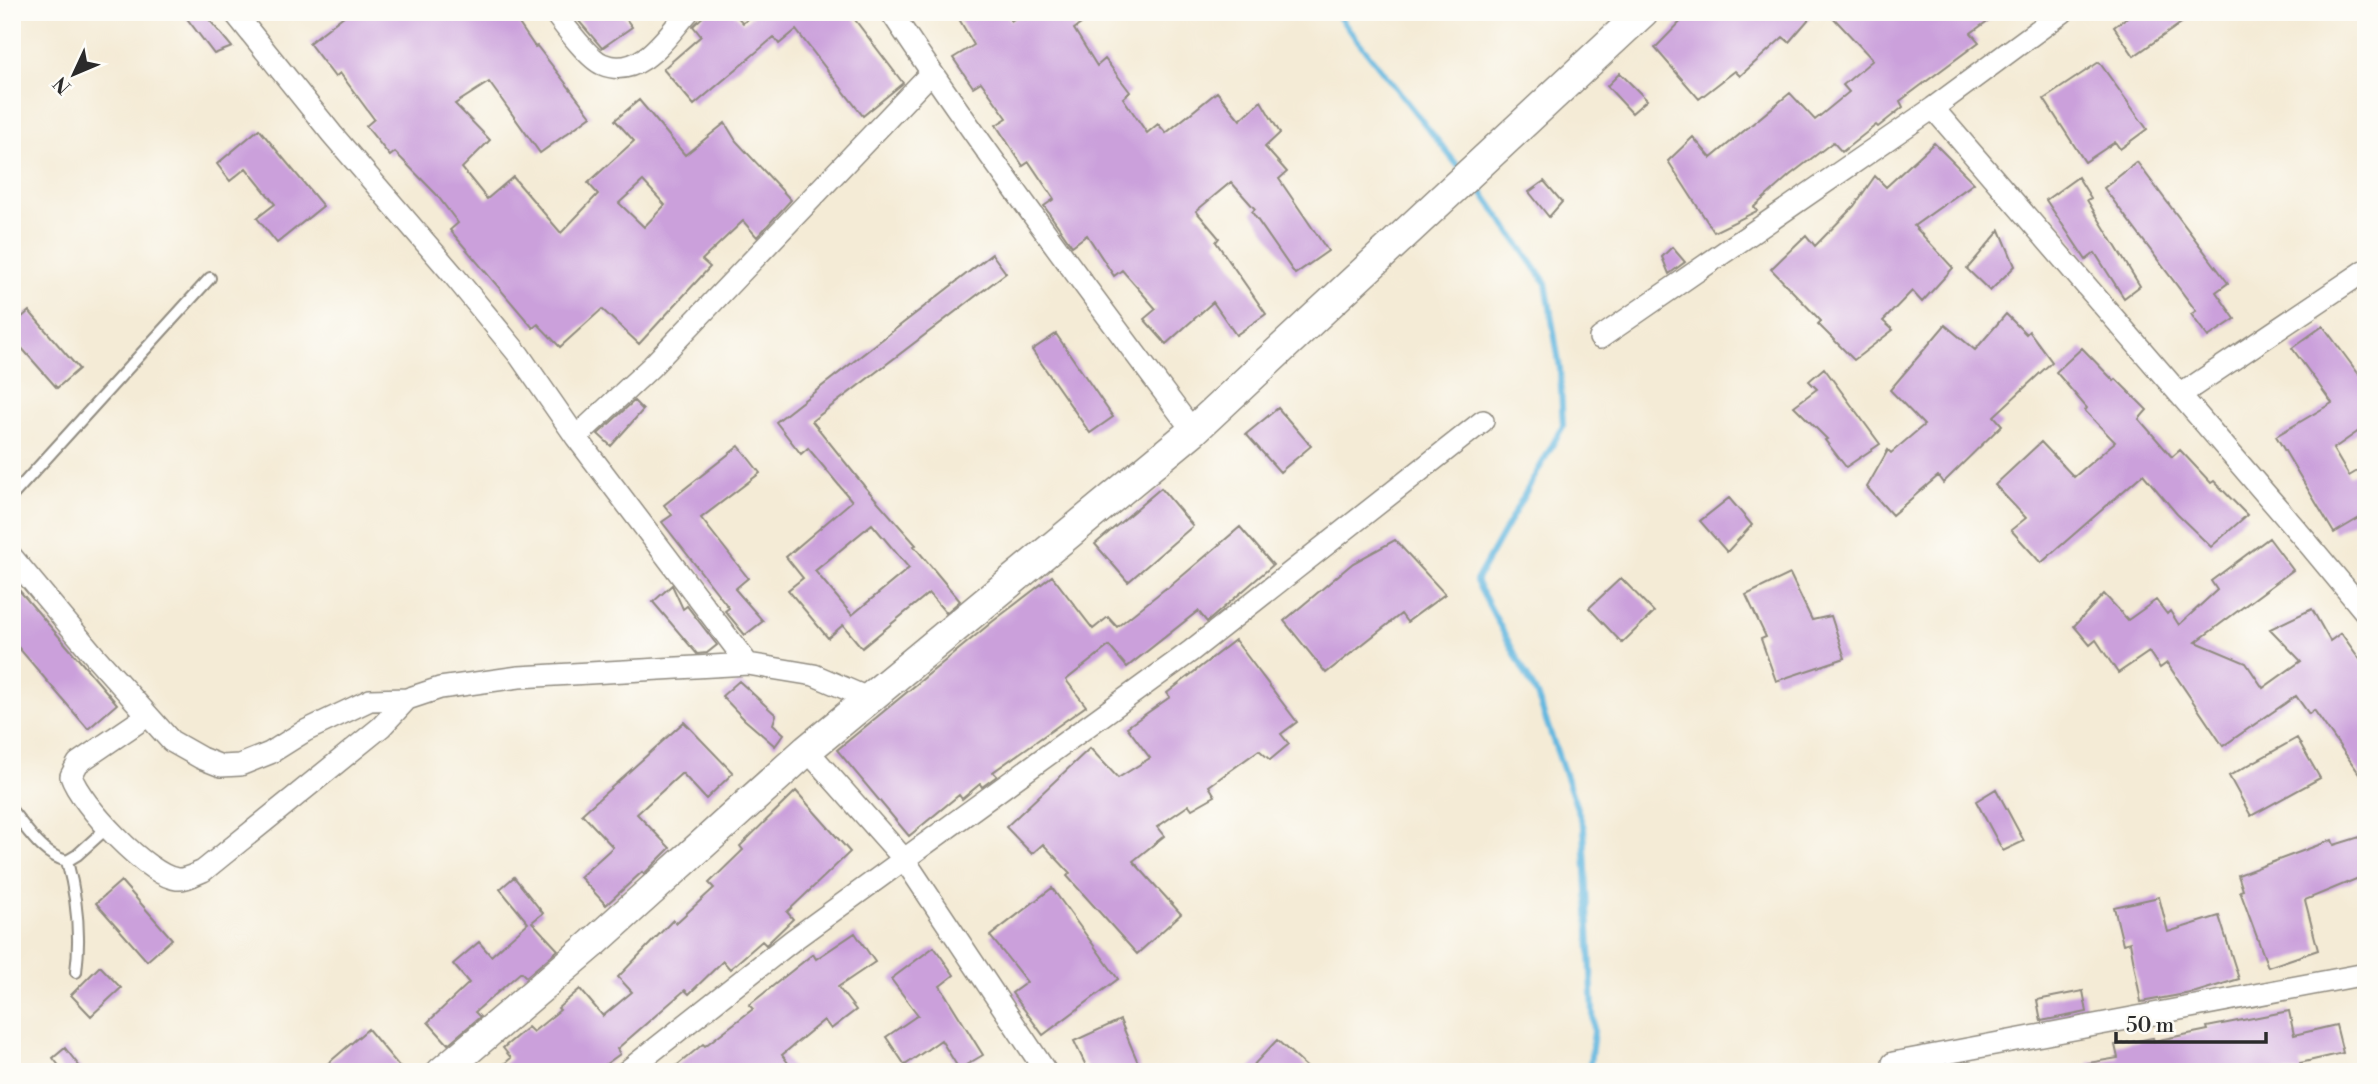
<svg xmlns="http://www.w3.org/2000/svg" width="2378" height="1084" font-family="'Libre Bodoni',serif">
<rect width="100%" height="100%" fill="#fdfcf7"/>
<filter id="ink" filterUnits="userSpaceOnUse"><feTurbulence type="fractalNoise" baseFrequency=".0143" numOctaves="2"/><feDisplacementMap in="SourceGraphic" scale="14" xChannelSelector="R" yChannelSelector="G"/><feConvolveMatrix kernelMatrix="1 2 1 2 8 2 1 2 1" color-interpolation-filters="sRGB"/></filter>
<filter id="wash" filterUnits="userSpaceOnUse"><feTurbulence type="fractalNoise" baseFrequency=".00686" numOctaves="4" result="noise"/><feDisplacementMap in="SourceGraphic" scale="28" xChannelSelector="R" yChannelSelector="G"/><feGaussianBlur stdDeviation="1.57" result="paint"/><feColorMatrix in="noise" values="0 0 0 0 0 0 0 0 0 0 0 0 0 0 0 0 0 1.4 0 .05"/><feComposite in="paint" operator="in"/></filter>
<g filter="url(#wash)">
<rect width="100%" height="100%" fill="#f4ebd6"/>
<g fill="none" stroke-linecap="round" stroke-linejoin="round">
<!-- stream -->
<path stroke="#63b7df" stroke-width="6" d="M1335,12l123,154
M1482,192l64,91 14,86 3,57 -87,155 61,114 47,133 10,204 -5,40"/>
</g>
<g id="blocks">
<!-- building -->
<path fill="#cba0db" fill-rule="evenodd" d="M182,12h21l29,35 -18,7z
M349,12h162l24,35 2,-1 54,70 -51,37 -51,-71 -34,22 35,36 -28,28 25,31 26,-22 48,56 37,-39 -10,-11 46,-42 -19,-21 24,-20 46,55 40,-32 11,18 55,59 -34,37 -14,-16 -41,39 8,7 -71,77 -37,-35 -42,38 -22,-23 -5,4 -83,-98 8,-7 -22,-29 -41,-42 -5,4 -24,-30 8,-7 -34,-46 -5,4 -26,-34zM643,181l22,24 -21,22 -25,-24z
M571,12h50l11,15 -30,21z
M708,12h25l10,11 14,-11h92l54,71 -40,33 -67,-86 -17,14 -5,-7 -80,68 -31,-36 38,-33 -8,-10z
M955,12h51l5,9 13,-9h49l8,12 -7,5 23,37 8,-7 25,33 -7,6 24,35 11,-9 8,9 51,-41 23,28 21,-19 19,32 -15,14 22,25 -8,7 49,72 -33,23 -43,-62 3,-3 -24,-27 -35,29 23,27 -3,4 50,72 -30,21 -23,-33 -47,42 -22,-25 12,-10 -34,-39 -8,6 -27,-41 -15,11 -28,-40 10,-7 -25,-37 -6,4 -27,-41 11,-7 -26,-36 -8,5 -20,-29 21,-13z
M1690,12h125l-26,30 -6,-5 -43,39 -5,-5 -36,28 -44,-51z
M1828,12h172l-29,21 8,9 -79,59 3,6 -25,20 -2,-2 -34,27 -9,-10 -43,33 -36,32 3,4 -43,21 -46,-71 25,-24 18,21 79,-65 25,27 34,-28 -6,-7 30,-25z
M2134,12h63l-63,44 -20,-29z
M2099,62l48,67 -27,20 -5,-7 -30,20 -41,-63z
M1620,73l27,27 -15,13 -25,-27z
M259,129l64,77 -46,37 -20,-25 18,-14 -29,-36 -16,13 -13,-17z
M1934,143l40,40 -60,43 39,42 -31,34 -10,-11 -29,30 10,9 -39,30 -36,-36 3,-3 -50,-52 35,-34 9,11 39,-40 21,-30 11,11z
M2137,162l91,121 -12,9 19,27 -27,18 -17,-23 5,-3 -92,-123z
M2078,177l13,21 -4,2 53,86 -16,12 -29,-45 -9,7 -40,-60z
M1544,181l18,21 -13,15 -20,-25z
M2000,230l15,36 -25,25 -23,-22z
M1672,247l13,15 -16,12 -7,-17z
M992,254l14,19 -194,148 53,66 51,58 -2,1 46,55 -14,12 -17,-20 -67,55 -19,-23 -15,13 -40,-48 15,-12 -17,-21 66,-56 -44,-53 -7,6 -25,-32zM872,524l37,44 -57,47 -37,-44z
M29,311l50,58 -22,19 -45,-51v-11z
M2006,314l20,20 3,-3 23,31 -58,54 8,9 -59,58 -5,-7 -46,39 -25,-28 21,-37 3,3 33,-28 -34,-35 55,-65 30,25z
M2323,326l43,58v42l-33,23 16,27 17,-10v48l-32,19 -58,-97 56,-33 -40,-55z
M1056,334l57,83 -23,16 -58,-83z
M2082,348l32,33 2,-2 31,31 -8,9 33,38 8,-7 31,33 3,-2 33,34 -36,32 -34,-33 -34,-40 -102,89 -30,-33 15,-12 -31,-33 46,-43 33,35 41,-35 -30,-31 2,-3 -31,-36z
M1824,368l56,76 -34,23 -21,-27 2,-1 -33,-33 23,-17 -8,-8z
M634,401l9,9 -32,36 -13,-12z
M1278,408l33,38 -31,26 -34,-38z
M739,446l21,27 -59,45 47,60 -13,11 28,32 -18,14 -20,-24 4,-3 -67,-86 10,-7 -8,-10z
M1161,488l32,38 -65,56 -33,-38z
M1729,498l23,27 -25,27 -27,-31z
M1240,527l33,38 -66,57 -9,-11 -71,56 -18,-21 -43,34 20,26 -93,66 4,4 -15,11 -2,-3 -18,15 -3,-4 -50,41 -72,-86 155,-128 60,-46 41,53 15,-12 9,10 49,-39 1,1z
M2269,538l24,32 -97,72 50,21 17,25 38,-27 -31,-32 42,-20 18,32 11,-8 25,35v115l-52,-73 -5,4 -13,-18 -73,50 -56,-83 -7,5 -11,-16 -31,21 -22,-33 -6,5 -16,-19 30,-32 24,26 28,-20 11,14 3,-3 9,14 38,-35 -6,-9z
M1395,540l50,54 -38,28 -6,-8 -75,59 -42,-52 69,-58z
M1790,574l22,46 19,-4 14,42 -69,23 -15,-42 5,-2 -20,-42z
M1621,578l33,34 -32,31 -33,-35z
M12,582l105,122 -29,25 -76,-89z
M672,585l11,24 4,-3 30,39 -10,8 -10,1 -44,-52z
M1235,640l62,82 -16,12 8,10 -19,16 -11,-10 -50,36 6,10 -23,13 -3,-4 -32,22 7,9 -31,25 48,53 -44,40 -70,-78 3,-3 -27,-29 -11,10 -26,-27 84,-79 28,30 32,-20 -23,-31 43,-30 -3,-4z
M739,681l37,34 -3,9 11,10 -9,12 -30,-26 -23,-24z
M684,722l49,51 -27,26 -24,-26 -45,41 33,34 -26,26 -2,-2 -36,33 -26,-28 33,-30 -31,-33z
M2297,738l23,40 -69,38 -22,-40z
M1996,789l28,52 -21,10 -27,-50z
M796,791l54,61 -63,60 6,7 -27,26 -4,-4 -32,28 -7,-8 -34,33 -4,-4 -68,59 3,5 -25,18h-100l16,-14 -8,-10 25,-21 5,5 27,-22 -2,-2 22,-19 23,27 29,-24 -14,-15 55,-57 3,3 38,-35 -5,-5 34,-33 -3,-4z
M2366,835v40l-61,25 13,50 -50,17 -28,-76 3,-1 -5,-15 94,-35 2,5z
M514,877l29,36 -11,9 26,28 -32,27 -5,-5 -46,40 5,5 -32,27 -20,-22 41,-39 -16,-19 26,-22 12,14 37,-33 -28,-34z
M121,881l51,58 -25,22 -51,-58z
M1052,888l66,91 -75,56 -31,-42 15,-11 -37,-46z
M2159,897l9,35 51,-16 20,63 -43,13 -55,10 -11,-60 -7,2 -9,-37z
M855,933l20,29 -37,25 18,23 -25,19 -7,-9 -42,35 13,17h-126l34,-28 2,2 48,-37 -4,-4 64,-51 3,5z
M934,947l20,28 -14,11 43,69 -24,14 -18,-29 -36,25 -19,-28 32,-22 -27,-36z
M100,966l21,22 -30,28 -20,-21z
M2083,991l4,21 -46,9 -4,-21z
M2289,1011l5,24 42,-10 7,28 -43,10 2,9h-213l-1,-9 30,-5 -3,-13 38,-7 1,3 54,-11 -1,-3z
M1120,1020l22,52h-53l-15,-31z
M368,1029l36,43h-86z
M1277,1040l35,32h-65z
M65,1048l19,24h-20l-11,-14z"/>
</g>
</g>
<g filter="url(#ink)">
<use href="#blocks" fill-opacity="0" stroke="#908b80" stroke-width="2"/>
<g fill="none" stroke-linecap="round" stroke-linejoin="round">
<!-- lane casing -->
<g stroke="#908b80" stroke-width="14">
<path id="lane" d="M12,496l198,-218
M12,811c16,19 30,44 55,50l10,-6 31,-28
M67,861c10,37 14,73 9,111"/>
</g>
<!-- street casing -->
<g stroke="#908b80" stroke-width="24">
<path id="street" d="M234,12l98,122 123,143 64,78 57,82 172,227 66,11 56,24
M554,12c10,13 34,46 48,52 38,16 64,-27 86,-52
M891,12c95,143 199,281 302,419
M1933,108l374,434 59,71
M1600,338l333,-230 130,-96
M2180,395l186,-125
M576,437l75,-70 280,-294
M12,557l81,97 78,87 30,17 20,8 19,-1 30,-12 35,-22 65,-31 37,-1
M147,716l-69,47 -7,13c9,28 77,100 106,103 8,1 18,-5 26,-8l178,-144 26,-28 33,-11 79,-11 229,-13
M807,750l97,109 142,213
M1893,1063l473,-89
M626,1072l167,-132 398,-289 292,-230"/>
</g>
<!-- secondary casing -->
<g stroke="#908b80" stroke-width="33">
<path id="secondary" d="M442,1072l150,-128 215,-194 386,-319 450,-419"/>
</g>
<!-- lane -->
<use href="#lane" stroke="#fff" stroke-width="10"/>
<!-- street -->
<use href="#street" stroke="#fff" stroke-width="21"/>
<!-- secondary -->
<use href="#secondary" stroke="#fff" stroke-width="30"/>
</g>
</g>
<!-- margin -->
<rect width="2378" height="1084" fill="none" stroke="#fdfcf7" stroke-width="42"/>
<!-- north arrow -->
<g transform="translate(74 74) rotate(226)" stroke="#fdfcf7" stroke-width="5" paint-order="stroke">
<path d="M0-5L12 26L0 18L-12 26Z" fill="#2b2b2b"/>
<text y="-10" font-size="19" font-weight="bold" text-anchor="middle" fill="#2b2b2b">N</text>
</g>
<!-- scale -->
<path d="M2116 1032v10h150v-10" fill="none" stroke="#2b2b2b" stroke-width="3.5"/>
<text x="2126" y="1032" font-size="21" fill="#2b2b2b" stroke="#fdfcf7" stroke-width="5" paint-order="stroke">50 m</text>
</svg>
